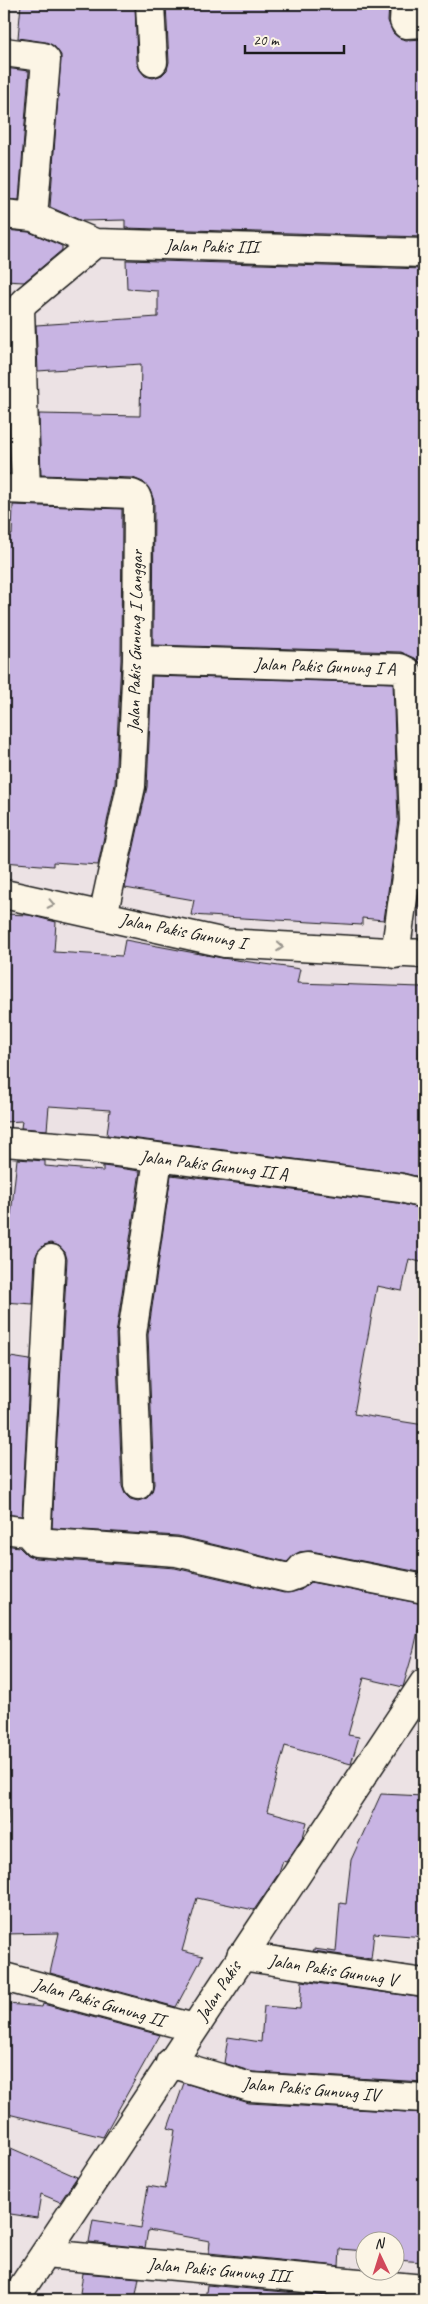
<svg xmlns="http://www.w3.org/2000/svg" width="428" height="2304" font-family="Caveat,sans-serif">
<rect width="100%" height="100%" fill="#ece2e4"/>
<filter id="ink" filterUnits="userSpaceOnUse"><feTurbulence type="fractalNoise" baseFrequency=".02" numOctaves="2"/><feDisplacementMap in="SourceGraphic" scale="10" xChannelSelector="R" yChannelSelector="G"/><feConvolveMatrix kernelMatrix="1 2 1 2 8 2 1 2 1" color-interpolation-filters="sRGB"/></filter>
<g filter="url(#ink)">
<!-- building -->
<path fill="#c8b4e3" stroke="#1c1c1c" d="M21,4h114l2,59 3,7 5,6 8,2 9,-3 5,-5 2,-8 -3,-58h223l-1,17 5,12 6,5 7,2 18,-1v198l-299,-9v-8l-43,1 -32,-14 11,-152 -7,-9 -8,-4 -28,-4z
M4,68l25,3 -10,129 -15,-1z
M4,230l25,2 33,14v4l-38,32 -20,-1z
M126,260l298,9v418l-3,-24 -6,-5 -14,-6 -248,-7 1,-144 -4,-11 -7,-8 -10,-4 -92,-3 -2,-61 101,2 1,-52 -103,7 -2,-46 122,-8v-26l-31,-2z
M4,413h4l2,61h-6z
M13,505l109,4 -1,151 -6,124 -17,81 -45,-3v4l-49,-4v-327h8z
M152,676l241,7 5,137 -14,100 -22,-2v7l-171,-10 3,-15 -69,-12 22,-101z
M424,860v49h-7z
M4,914l25,1 27,7 -2,30 68,4 3,-16 97,18 78,11 -3,14 124,4 -3,98h6v93l-21,-5 -296,-38 3,-25 -61,-4 -2,24 -26,-2 1,-7 -18,1z
M17,1159l28,2v5l58,5v-5l37,5 -24,163 6,152 3,8 5,5 8,2 9,-3 5,-6 2,-8 -6,-149 23,-160 227,28 26,6v54l-15,-4 -7,32 -25,-5 -23,128 70,11v148l-113,-22 -12,1 -12,10 -109,-26 -126,-8 15,-269 -2,-7 -6,-6 -8,-3 -7,2 -6,6 -3,7 -2,46 -29,-2v-39l3,-38h3z
M4,1356l26,4 -8,156 -18,-2z
M4,1545l15,2 8,8 8,3 140,10 109,25 17,-3 9,-8 114,22 -10,45 -11,38 -39,-9 -16,57 11,2 -8,27 -66,-18 -18,65 40,11 -4,15 -17,25 -3,-1 -4,12 -25,37 -57,-12 -15,53 21,5 -27,51 -126,-34 9,-40 -55,1v-109h5l-2,-54h2l-2,-63h-3z
M381,1794l43,2v141l-50,-4 -3,26 -58,-8 1,-2 22,3 4,-49 6,1 5,-44z
M302,1981l122,17v84l-171,-10 -29,-9 4,-26 33,5 3,-36 36,3z
M8,2004l34,3 1,-3 117,31 -57,102 -99,-24v-59z
M184,2083l65,20 175,10v149l-28,-2v-18h-30v9l-26,-2 -1,17 -130,-13 1,-12 -62,-11 -3,18 -56,-6 4,-22 48,8 7,-42 17,3 10,-59 -7,-2z
M4,2145l73,32 -17,25 -19,-8 -4,24 -33,-5z
M83,2273l56,5 -4,22h-56z
M207,2285l132,12v3h-134z"/>
<g fill="none" stroke-linecap="round" stroke-linejoin="round">
<!-- minor casing -->
<g stroke="#1c1c1c" stroke-width="31">
<path id="minor" d="M150,4l3,58
M405,4l-1,17 2,3 18,-1
M4,52l39,5 3,3 -13,157
M4,214l29,3 62,26 329,10
M4,489l128,5 4,2 2,5 -1,159 -6,126 -28,130
M26,490l-6,-181 4,-7 71,-59
M137,660l263,8 8,4 6,149 -19,133
M4,894l221,49 199,11
M4,1142l90,7 307,39 23,6
M138,1485l-6,-151 26,-175
M4,1529l23,3 9,10 141,10 111,26 8,-3 7,-8 5,-1 116,23
M36,1542l15,-283
M241,1956l183,27
M4,1977l190,51
M170,2063l80,24 174,11
M45,2254l379,35
M14,2300l410,-617"/>
</g>
<!-- minor -->
<use href="#minor" stroke="#fcf5e5" stroke-width="28"/>
</g>
<!-- one-way arrows -->
<defs><path id="oneway-chevron" d="M-2-3.5L2.5 0L-2 3.5" fill="none" stroke-width="1.6" stroke-linecap="round" stroke-linejoin="round" transform="scale(1.25)"/></defs>
<g stroke="#97938b">
<use href="#oneway-chevron" transform="translate(51 904) rotate(12)"/>
<use href="#oneway-chevron" transform="translate(280 947) rotate(4)"/>
</g>
</g>
<g text-anchor="middle" dominant-baseline="central" stroke-width="4.5" stroke-linejoin="round" paint-order="stroke">
<!-- street labels -->
<g font-size="18" fill="#1c1c1c" stroke="#fcf5e5">
<text transform="translate(212 246) rotate(1)">Jalan Pakis III</text>
<text transform="translate(135 641) rotate(-89)">Jalan Pakis Gunung I Langgar</text>
<text transform="translate(325 666) rotate(2)">Jalan Pakis Gunung I A</text>
<text transform="translate(183 931) rotate(11)">Jalan Pakis Gunung I</text>
<text transform="translate(214 1165) rotate(7)">Jalan Pakis Gunung II A</text>
<text transform="translate(333 1970) rotate(9)">Jalan Pakis Gunung V</text>
<text transform="translate(218 1991) rotate(-57)">Jalan Pakis</text>
<text transform="translate(99 2002) rotate(16)">Jalan Pakis Gunung II</text>
<text transform="translate(311 2089) rotate(5)">Jalan Pakis Gunung IV</text>
<text transform="translate(219 2270) rotate(5)">Jalan Pakis Gunung III</text>
</g>
</g>
<!-- margin -->
<rect width="428" height="2304" fill="none" stroke="#fcf5e5" stroke-width="20"/>
<rect x="10" y="10" width="408" height="2284" fill="none" stroke="#1c1c1c" stroke-width="2" filter="url(#ink)"/>
<!-- north arrow -->
<g transform="translate(380 2256) rotate(356)"><circle r="24" fill="#fcf5e5" stroke="#a29e95"/>
<path d="M0-4L9 19L0 12L-9 19Z" fill="#d1495b"/>
<text y="-8" font-size="14" font-weight="bold" text-anchor="middle" fill="#1c1c1c">N</text>
</g>
<!-- scale -->
<path d="M245 45v8h99v-8" fill="none" stroke="#1c1c1c" stroke-width="2.5"/>
<text x="253" y="45" font-size="15" fill="#1c1c1c" stroke="#fcf5e5" stroke-width="4" paint-order="stroke">20 m</text>
</svg>
